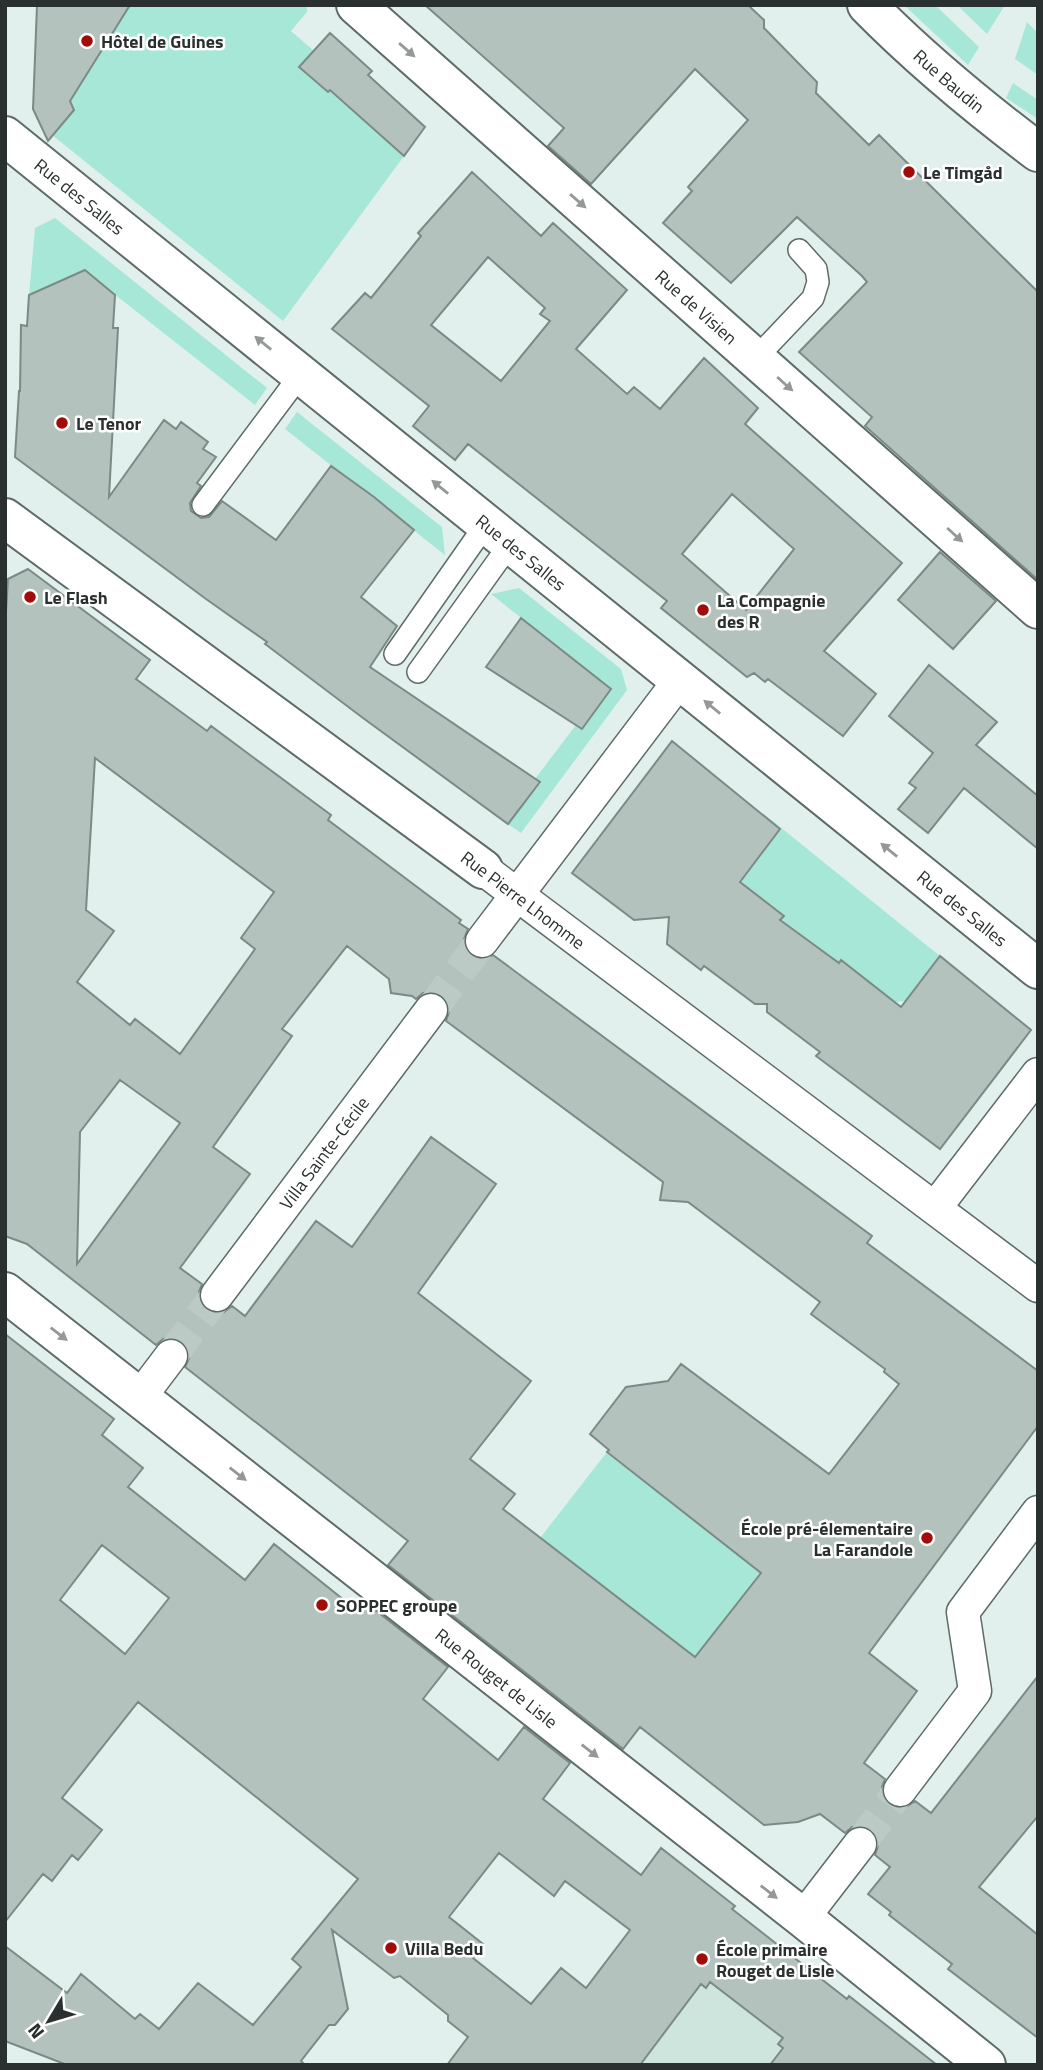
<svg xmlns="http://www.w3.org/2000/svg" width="1043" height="2070" font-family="'Titillium Web',sans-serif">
<rect width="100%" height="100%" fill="#e1f0ec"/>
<!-- built -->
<path fill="#cee5de" d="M682,1864l53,42 -2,4 114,89 2,-3 88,69h-411z"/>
<!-- green -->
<path fill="#a7e7d8" d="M130,5h177v7l-16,19 23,20 -15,16 29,25 14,-16 2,26 60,54 -121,165 -242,-195 -8,-17 3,-86 60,36z
M904,5h31l44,42 -11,18z
M957,5h48l-18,29z
M1027,22l11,11v42l-23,-16z
M1013,83l25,17v19l-32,-21z
M55,218l212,170 -12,17 -170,-134 -56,24 6,-67z
M297,412l145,115 3,28 -160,-126z
M519,588l102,81 6,21 -106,143 -13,-9 33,-41 -6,-4 41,-54 6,3 29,-39 -120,-95z
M764,814l176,142 -21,27v10l-6,7 -24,3 -20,-14 -3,-10 -24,-19 -3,3 -59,-43 3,-5 -25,-19 -26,-12 48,-55 -17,-13z
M607,1452l154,121 -70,88 -21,-17 2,-5 -132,-101z"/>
<!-- building -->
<path fill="#b4c2be" stroke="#7c8a86" stroke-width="2" fill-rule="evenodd" d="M37,5h93l-60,96 4,9 -26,31 -15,-32z
M425,5h323l16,15v8l53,54 -1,11 53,52 10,-10 159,157v288l-173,-154 7,-9 -73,-65 68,-70 -5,-6 -65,-59 -66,66 -68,-60 29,-32 -4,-4 60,-67 -53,-51 -104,115 -43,-38 16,-18z
M330,33l42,38 -4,4 57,52 -21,29 -74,-66 -2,2 -29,-25z
M472,172l69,64 12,-13 74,67 -51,59 51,45 7,-7 26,22 44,-51 54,50 -13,16 157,139 -78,88 52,43 -33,42 -75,-57 -3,3 -11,-9 -7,4 -86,-69 6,-7 -199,-157 -13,16 -42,-34 16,-20 -97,-77 33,-36 6,5 50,-62 -3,-3zM488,257l57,51 -5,6 10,7 -49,60 -70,-56zM732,494l62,55 -48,61 -64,-56z
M85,270l30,25 -2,33h5l-9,169 55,-77 12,9 5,-7 27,20 -5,7 13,8 -19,26 4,3 -11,17 1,8 10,7 8,-1 13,-16 54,39 55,-74 43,31 40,33 -53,67 36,29 -27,41 170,115 -32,42 -145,-106 -98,-74 2,-2 -61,-43 -191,-142 4,-66h1l1,-66 6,1 2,-31z
M940,552l56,49 -43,48 -55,-49z
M28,569l122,91 -14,19 71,52 4,-5 120,89 -3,5 133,100 -2,3 9,6 -4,10 1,10 5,6 10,4 13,-4 379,281 -5,7 171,128v55l-169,227 48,38 -53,72 21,16 -3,8 1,9 7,9 7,3 9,-1 9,-6 16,12 107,-137v140l-59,71 59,48v103l-90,-69 4,-5 -63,-49 2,-3 -23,-18 22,-27 -15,-12 3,-9 -1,-8 -5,-8 -10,-4 -10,1 -7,6 -25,-19 -22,8 -34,3 -124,-98 -17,22 -235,-184 20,-24 -223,-174 4,-9 -1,-10 -5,-6 -10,-4 -10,1 -7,6 -129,-101 -22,-8v-608l3,-49zM95,758l179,134 -33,46 14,11 -75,105 -45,-35 -5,6 -53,-43 37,-51 -28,-21zM347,946l42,33 2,14 21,3 4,3 7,-6 10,-1 10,4 5,7 1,9 -3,9 217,161 -3,18 28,2 132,100 -9,12 74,55 -1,3 15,12 -70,90 -148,-110 -13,17 -42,6 -36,47 19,16 -2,2 154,121 -66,84 -192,-148 12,-15 -45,-35 61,-78 -113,-88 78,-109 -65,-47 -79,110 -36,-26 -71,95 -13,-10 -8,6 -10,1 -7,-3 -7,-8 -1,-10 3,-8 -22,-16 70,-94 -37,-27 79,-111 -10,-7zM120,1080l60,43 -103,141 3,-132z
M521,618l90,71 -29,40 -96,-62z
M929,665l68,57 -21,23 62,51v53l-74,-61 -36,45 -30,-24 18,-21 -7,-5 24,-30 -44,-37z
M672,741l108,88 -40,53 44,34 -4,4 59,43 2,-3 60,47 39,-51 91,74 -91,119 -124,-93 4,-4 -53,-40v-8h-12l-51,-38 -3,4 -34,-26 2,-27 -35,3 -62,-47z
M5,1334l109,85 -12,16 41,33 -15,19 117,93 29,-36 80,64 7,-9 87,68 -25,32 75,61 26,-33 46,36 -27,36 98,76 20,-27 74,58 -3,3 115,90 2,-3 88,69h-167l13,-17 -5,-4 5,-6 -73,-56 -4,6 -5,-4 -61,81h-193l21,-28 -20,-16v-6l-48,-39 -6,2 -62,-48 16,79 -13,16h-6l-28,36 4,4h-238l-62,-24v-95l62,47 14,-19 54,45 5,-5 19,15 39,-46 55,42 48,-58 -9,-8 66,-80 -220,-177 -76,96 40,32 -24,30 -6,-5 -20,26 -9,-7 -38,48zM102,1545l67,53 -44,56 -65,-54zM499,1853l55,43 11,-15 65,49 -44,58 -25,-20 -30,36 -58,-46 10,-14 -34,-27z"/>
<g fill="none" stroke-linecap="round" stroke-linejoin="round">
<!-- pedestrian-tunnel -->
<path stroke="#bccac6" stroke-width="32" stroke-dasharray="32 16" stroke-linecap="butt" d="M431,1010l51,-69
M171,1356l46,-61
M860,1844l40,-54"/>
<!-- service casing -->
<g stroke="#5e6b68" stroke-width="24">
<path id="service" d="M756,358l57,-60 5,-16 -2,-13 -17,-19
M203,505l98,-131
M395,654l91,-130
M418,672l92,-128"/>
</g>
<!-- pedestrian casing -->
<g stroke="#5e6b68" stroke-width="35">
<g id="pedestrian">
<path d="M483,869l555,417"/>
<path d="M482,941l197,-260"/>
<path d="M935,1208l103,-134"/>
<path id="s1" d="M217,1295l214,-285"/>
<path d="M140,1397l31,-41"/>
<path d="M900,1790l75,-99 -12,-79 75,-100"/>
<path d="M803,1918l57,-74"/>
</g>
</g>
<!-- minor casing -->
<g stroke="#5e6b68" stroke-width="42">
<g id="minor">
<path id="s2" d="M356,5l682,604"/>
<path id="s3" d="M5,136l1033,833"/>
<path d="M5,518l478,351"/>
<path id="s4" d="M5,1292l798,626 183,147"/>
</g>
</g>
<!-- secondary casing -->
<g stroke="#5e6b68" stroke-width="42">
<g id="secondary">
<path id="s5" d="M867,5c53,54 110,101 171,147"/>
</g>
</g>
<!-- service -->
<use href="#service" stroke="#fff" stroke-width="21"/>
<!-- pedestrian -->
<use href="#pedestrian" stroke="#fff" stroke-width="32"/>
<!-- minor -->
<use href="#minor" stroke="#fff" stroke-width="38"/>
<!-- secondary -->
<use href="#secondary" stroke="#fff" stroke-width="38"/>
</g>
<!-- one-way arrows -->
<defs><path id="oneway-solid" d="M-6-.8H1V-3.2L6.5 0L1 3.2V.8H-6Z" transform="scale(1.75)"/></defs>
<g fill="#949897">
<use href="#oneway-solid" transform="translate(407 50) rotate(41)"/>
<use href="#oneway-solid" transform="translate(578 201) rotate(41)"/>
<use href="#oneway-solid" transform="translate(263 343) rotate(-141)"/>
<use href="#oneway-solid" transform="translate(785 384) rotate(42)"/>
<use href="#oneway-solid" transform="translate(440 487) rotate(-141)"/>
<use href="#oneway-solid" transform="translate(955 535) rotate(42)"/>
<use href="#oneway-solid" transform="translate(712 707) rotate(-141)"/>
<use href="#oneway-solid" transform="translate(889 850) rotate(-141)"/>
<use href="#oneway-solid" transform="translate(59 1334) rotate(38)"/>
<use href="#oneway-solid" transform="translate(238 1474) rotate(38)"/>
<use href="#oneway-solid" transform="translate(590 1751) rotate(38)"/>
<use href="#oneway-solid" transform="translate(769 1892) rotate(38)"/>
</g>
<!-- markers -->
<g fill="#a30b09" stroke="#fff" stroke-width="2.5">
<circle cx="87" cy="41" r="7"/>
<circle cx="909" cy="172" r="7"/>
<circle cx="62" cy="423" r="7"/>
<circle cx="30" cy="597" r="7"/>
<circle cx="703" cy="610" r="7"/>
<circle cx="927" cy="1538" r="7"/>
<circle cx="322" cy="1605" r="7"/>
<circle cx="391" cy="1948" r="7"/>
<circle cx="702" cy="1959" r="7"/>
</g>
<g text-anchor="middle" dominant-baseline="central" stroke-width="5" stroke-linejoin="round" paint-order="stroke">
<!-- poi labels -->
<g font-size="18" font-weight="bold" fill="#2a302f" stroke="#fff" text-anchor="start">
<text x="101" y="41">Hôtel de Guines</text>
<text x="923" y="172">Le Timgåd</text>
<text x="76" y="423">Le Tenor</text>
<text x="44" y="597">Le Flash</text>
<text x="717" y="600">La Compagnie<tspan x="717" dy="21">des R</tspan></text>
<text x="913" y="1528" text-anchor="end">École pré-élementaire<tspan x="913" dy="21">La Farandole</tspan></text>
<text x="336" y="1605">SOPPEC groupe</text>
<text x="405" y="1948">Villa Bedu</text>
<text x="716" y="1949">École primaire<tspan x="716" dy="21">Rouget de Lisle</tspan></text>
</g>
<!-- street labels -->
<g font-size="18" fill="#2a302f" stroke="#fff">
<text stroke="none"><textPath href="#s5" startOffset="112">Rue Baudin</textPath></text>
<text stroke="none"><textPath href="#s3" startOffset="96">Rue des Salles</textPath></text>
<text stroke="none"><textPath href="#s2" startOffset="455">Rue de Visien</textPath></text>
<text stroke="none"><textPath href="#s3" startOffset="663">Rue des Salles</textPath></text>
<text transform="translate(523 900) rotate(37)">Rue Pierre Lhomme</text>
<text stroke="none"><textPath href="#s3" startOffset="1230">Rue des Salles</textPath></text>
<text stroke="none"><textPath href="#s1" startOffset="178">Villa Sainte-Cécile</textPath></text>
<text stroke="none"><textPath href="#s4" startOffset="625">Rue Rouget de Lisle</textPath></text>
</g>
</g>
<!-- border -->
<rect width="1043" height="2070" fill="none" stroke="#2a302f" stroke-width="14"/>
<!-- north arrow -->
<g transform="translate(49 2021) rotate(232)" stroke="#ffffff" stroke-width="5" paint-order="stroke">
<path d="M0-5L12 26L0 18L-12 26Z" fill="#2a302f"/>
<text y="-10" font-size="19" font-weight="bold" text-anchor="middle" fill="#2a302f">N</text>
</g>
</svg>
